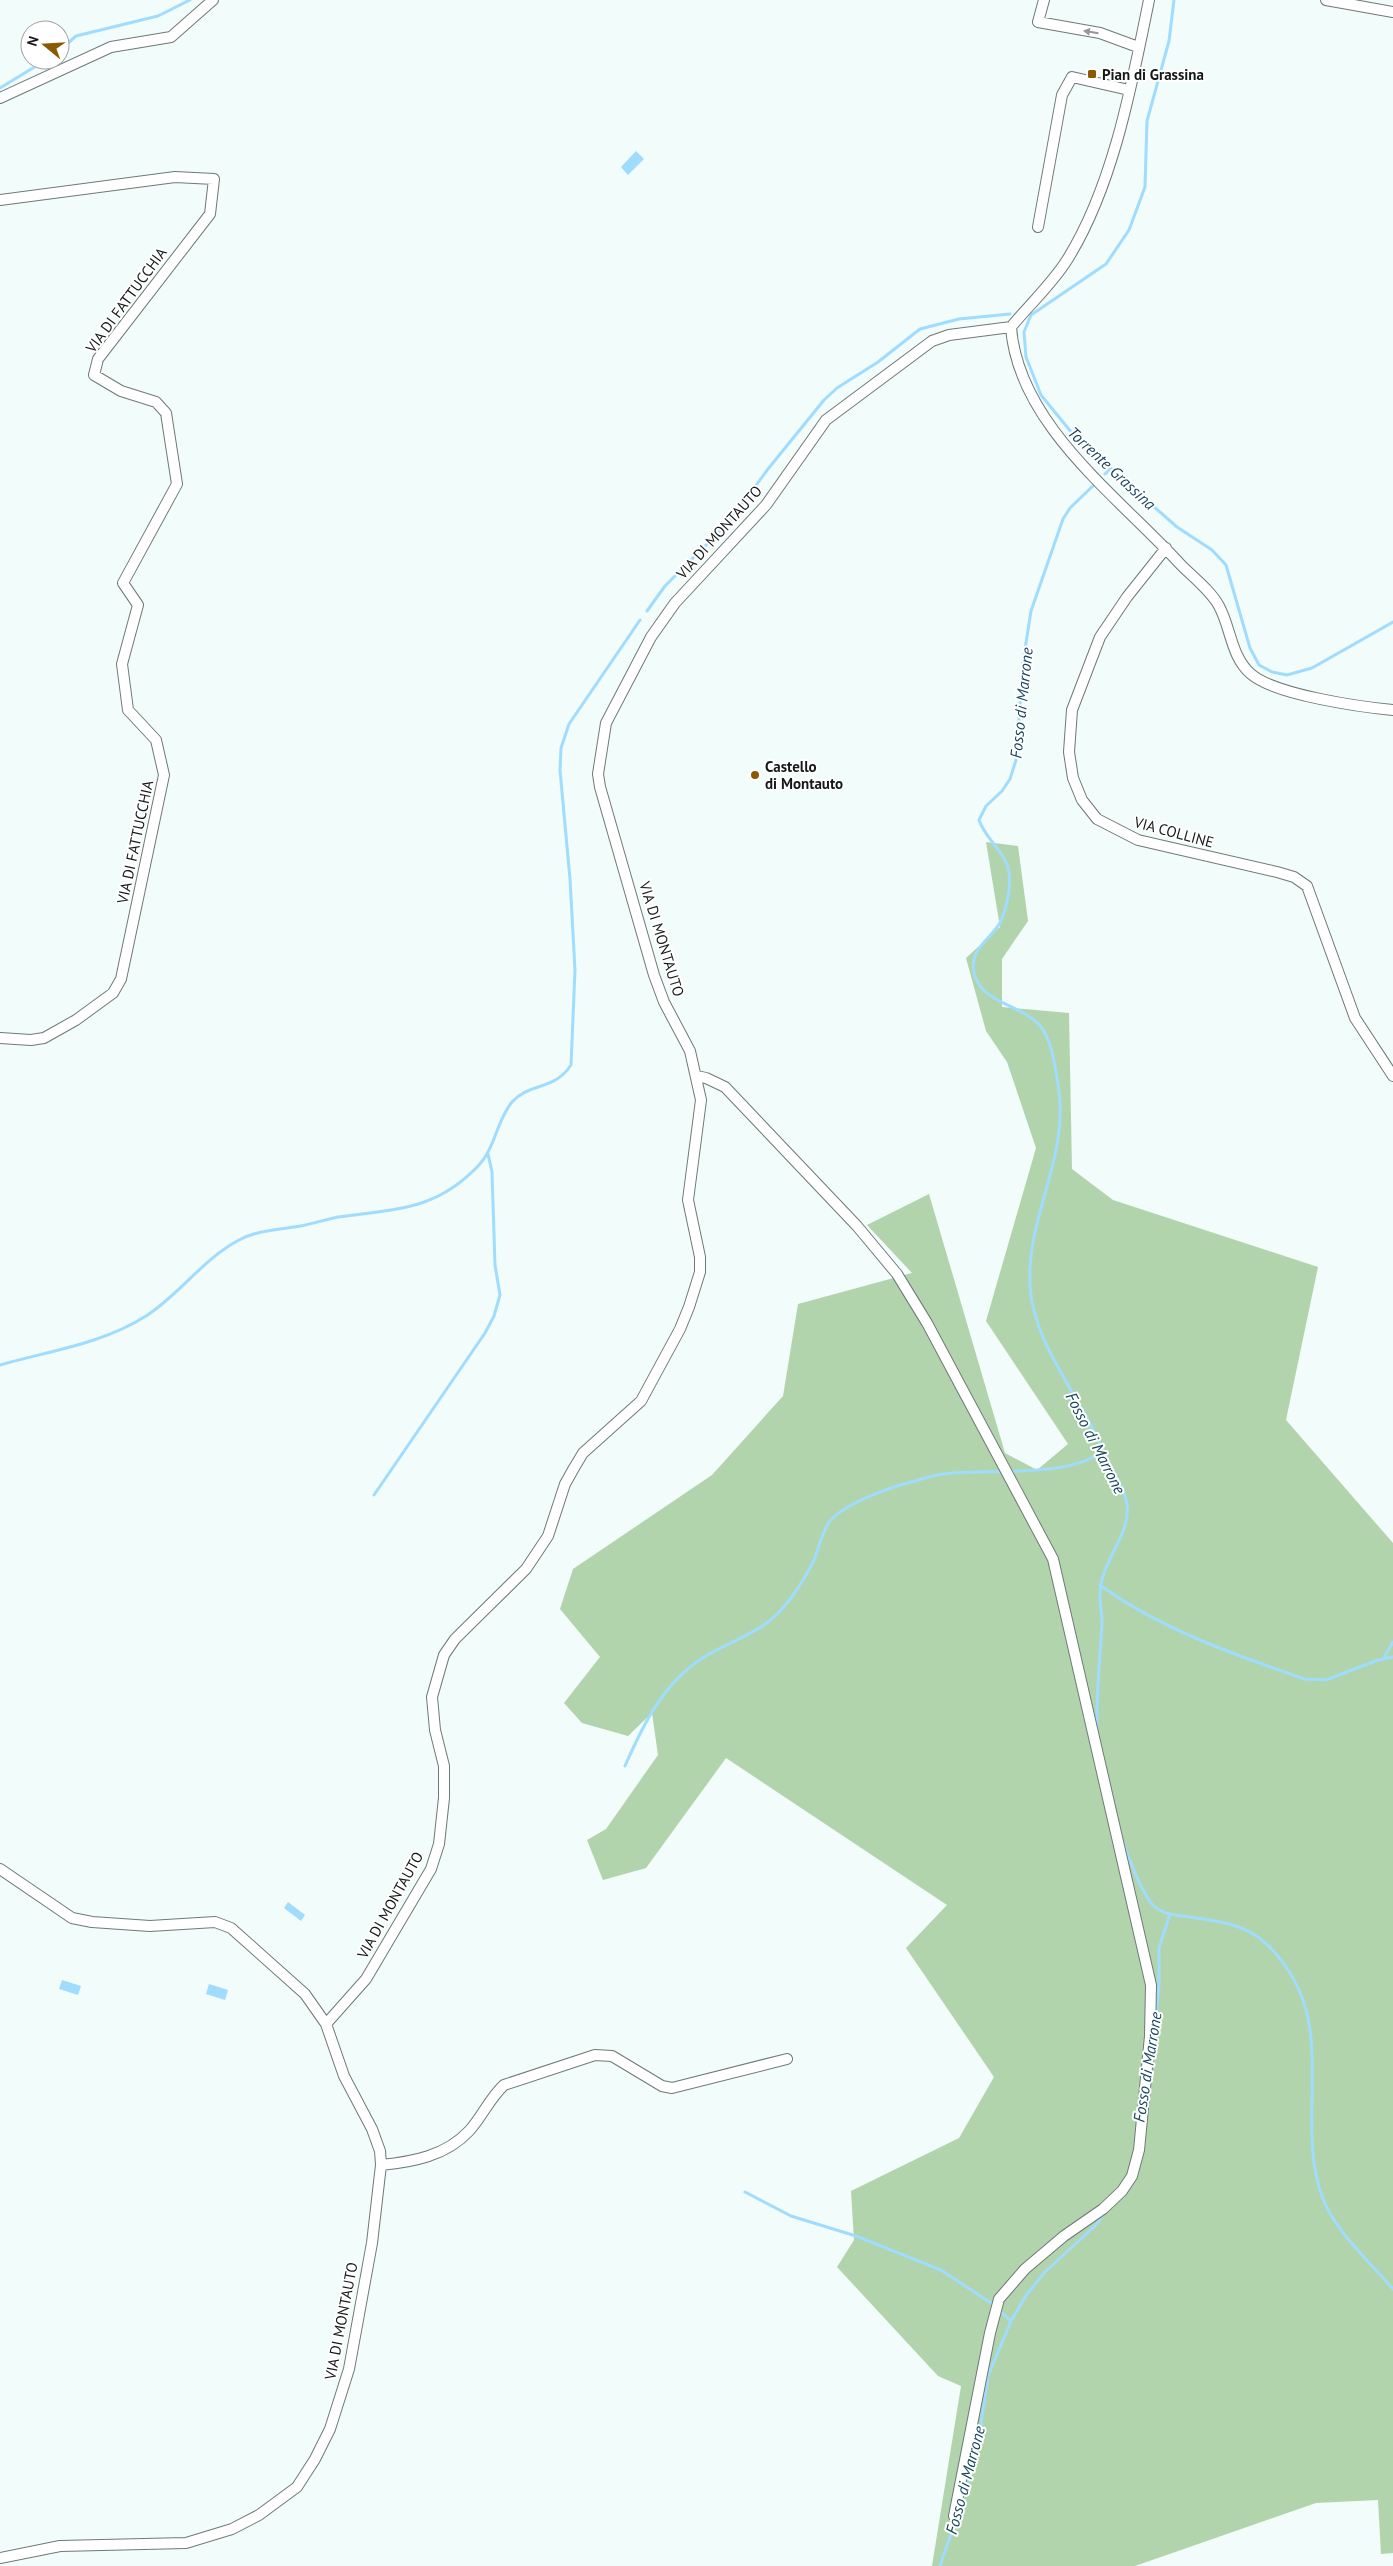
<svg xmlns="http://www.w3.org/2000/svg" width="1393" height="2566" font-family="'PT Sans',sans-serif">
<rect width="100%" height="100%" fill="#f1fcfb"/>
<!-- green -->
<path fill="#b2d4ac" d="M986,842l32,4 10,75 -26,38v48l67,6 3,156 41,31 205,67 -32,153 107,123v1010l-12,1 -3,-54 -62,3 -181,63h-203l29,-180 -23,-10 -101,-109 17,-27 -3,-49 108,-53 35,-61 -88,-129 41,-43 -221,-147 -80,110 -43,12 -16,-40 19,-11 52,-74 -6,-42 -24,23 -46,-13 -18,-20 36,-46 -40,-48 13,-40 139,-94 71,-79 15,-92 114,-31 -45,-48 62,-31 76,259 32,17 31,-26 -82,-123 50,-173 -29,-86 -21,-31 -20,-73 34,-31z"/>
<!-- water -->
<path fill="#a0dcfe" d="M636,151l8,8 -16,16 -7,-8z
M288,1902l17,13 -4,6 -17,-13z
M62,1980l19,6 -3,9 -19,-6z
M209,1984l19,6 -3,10 -19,-6z"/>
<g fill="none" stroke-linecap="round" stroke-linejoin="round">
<!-- stream -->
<path stroke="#a0dcfe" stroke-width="3" d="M1174,0l-5,41 -22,80 -2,66 -16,43 -23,34 -75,51 -7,17 2,25 15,38 35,43 101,89 35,23 14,15 24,83 9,17 13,7 15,3 25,-7 81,-46
M60,50l16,-14 82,-20 32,-16
M0,88l46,-28
M1105,474l6,-6
M1096,483l-26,25 -7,11 -32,92 -8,51 -7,98 -6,19 -8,12 -16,15 -7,14c6,19 27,32 30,52 2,16 -2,35 -8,49 -9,18 -32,27 -27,51 6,32 49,32 67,55 11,14 14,40 17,57 13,71 -32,132 -28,202 3,46 30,84 52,123 10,17 19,36 27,54 6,12 16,27 18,41 4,28 -22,54 -26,80 -3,13 1,27 1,40 -2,35 -6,70 -5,105
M647,611l18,-25 63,-63 40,-54 56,-69 13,-12 41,-26 42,-33 39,-10 51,-5
M0,1365c49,-14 102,-21 146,-49 34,-22 57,-57 93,-76 16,-9 37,-10 55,-13 15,-2 29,-7 44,-10 57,-8 98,-6 141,-52 16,-17 18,-45 33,-63 18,-20 42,-11 59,-37l4,-95 -5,-91 -10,-109 1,-22 8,-24 71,-104
M374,1495l111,-162 9,-17 6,-21 -5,-30 -3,-93 -4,-18
M1100,1585c60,44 135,70 205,94l21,1 52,-20 15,-3
M1383,1659l10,-17
M625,1766c18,-41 37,-81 76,-107 26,-17 59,-25 80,-49 14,-15 24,-32 33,-50 5,-12 8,-29 16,-39 17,-19 61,-34 85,-40 12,-4 25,-7 37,-8 40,-4 121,5 151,-23
M1123,1842c5,15 20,54 31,64 9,9 24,9 36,11 50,7 72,12 100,56 43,67 6,152 32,223 11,33 48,66 71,93
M1154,2039l5,-54v-37l11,-34
M745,2192l46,24 65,20 85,34 53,35
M999,2310l12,11
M961,2506l18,-68 9,-62 23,-55 16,-27 18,-22 51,-47 10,-14
M940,2566l17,-49"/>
<!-- street casing -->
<g stroke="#6f7978" stroke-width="12">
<path id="street" d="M1044,0l-6,22 62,11 38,14
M1326,0l67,12
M0,98l111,-51 60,-10 42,-37
M0,200l175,-23 39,2 -4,35 -112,145 -4,16 27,16 35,11 10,11 11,71 -54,99 15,22 -16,59 6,46 28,30 8,35 -43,204 -8,14 -37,27 -32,18 -13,2 -31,-2
M1038,227l24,-132 10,-18 57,13
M1011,327c7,98 108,170 170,238 12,12 30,26 38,41 12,22 12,51 32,68 24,21 110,33 142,36
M1011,327c18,-22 41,-43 56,-67 46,-73 65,-176 82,-260
M1166,548l-39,49 -27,40 -28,73 -3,42 4,26 9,22 15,19 41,21 139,32 17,5 13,9 48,132 38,58
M697,1076l9,2 19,9 132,139 40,48 30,49 126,236 98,426 -1,51 -11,114 -7,26 -10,15 -19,18 -39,27 -39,33 -26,30 -9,34 -36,183
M0,1869l72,49 20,4 58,4 65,-4 16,6 74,66 21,30
M381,2165c31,-3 65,-9 88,-34 13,-14 20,-32 35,-46l91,-30 17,1 50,30 10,2 115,-29
M0,2558l60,-12 126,-3 46,-14 27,-14 38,-28 18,-28 15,-30 19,-60 23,-126 9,-78 -1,-14 -8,-22 -28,-53 -18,-52 40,-45 65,-110 8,-25 5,-46v-32l-9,-36 -3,-33 12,-42 11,-16 71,-70 22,-33 17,-52 9,-16 9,-15 58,-52 39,-72 9,-22 11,-35v-15l-12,-57 13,-100 -11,-49 -26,-49 -10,-27 -54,-188 -2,-13 8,-51 45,-86 24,-34 91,-98 60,-85 106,-79 17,-6 62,-8"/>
</g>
<!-- street -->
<use href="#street" stroke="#fff" stroke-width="10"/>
</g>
<!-- one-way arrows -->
<defs><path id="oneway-solid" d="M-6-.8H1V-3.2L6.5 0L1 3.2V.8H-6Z" transform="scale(1.25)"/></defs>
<use fill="#969897" href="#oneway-solid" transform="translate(1091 32) rotate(-171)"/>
<!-- markers -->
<g fill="#8a5901" stroke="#fff" stroke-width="2">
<rect x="1087" y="69" width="10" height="10" rx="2.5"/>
<circle cx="755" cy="775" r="5"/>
</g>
<g text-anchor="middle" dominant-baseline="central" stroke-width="4" stroke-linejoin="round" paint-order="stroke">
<!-- poi labels -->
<g font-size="15" font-weight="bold" fill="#151918" stroke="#fff" text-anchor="start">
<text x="1102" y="74">Pian di Grassina</text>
<text x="765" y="766">Castello<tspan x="765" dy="17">di Montauto</tspan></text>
</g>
<!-- street labels -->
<g font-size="15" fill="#151918" stroke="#fff">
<text transform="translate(126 300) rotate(-54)">VIA DI FATTUCCHIA</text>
<text transform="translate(719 532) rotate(-48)">VIA DI MONTAUTO</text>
<text transform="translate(1174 832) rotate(15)">VIA COLLINE</text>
<text transform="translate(135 842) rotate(-78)">VIA DI FATTUCCHIA</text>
<text transform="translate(662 939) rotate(73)">VIA DI MONTAUTO</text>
<text transform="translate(390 1905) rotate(-61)">VIA DI MONTAUTO</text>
<text transform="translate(341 2321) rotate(-79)">VIA DI MONTAUTO</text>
</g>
<!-- water labels -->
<g font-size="16" font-style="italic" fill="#17465e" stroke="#fff">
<text transform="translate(1112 468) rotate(43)">Torrente Grassina</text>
<text transform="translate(1021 703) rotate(-84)">Fosso di Marrone</text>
<text transform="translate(1096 1443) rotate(63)">Fosso di Marrone</text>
<text transform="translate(1147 2067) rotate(-81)">Fosso di Marrone</text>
<text transform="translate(965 2480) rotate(-75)">Fosso di Marrone</text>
</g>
</g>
<!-- north arrow -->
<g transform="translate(45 45) rotate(288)"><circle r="24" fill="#ffffff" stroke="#a1a3a3"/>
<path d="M0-4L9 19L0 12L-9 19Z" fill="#8a5901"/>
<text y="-8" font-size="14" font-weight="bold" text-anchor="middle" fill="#151918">N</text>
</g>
</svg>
